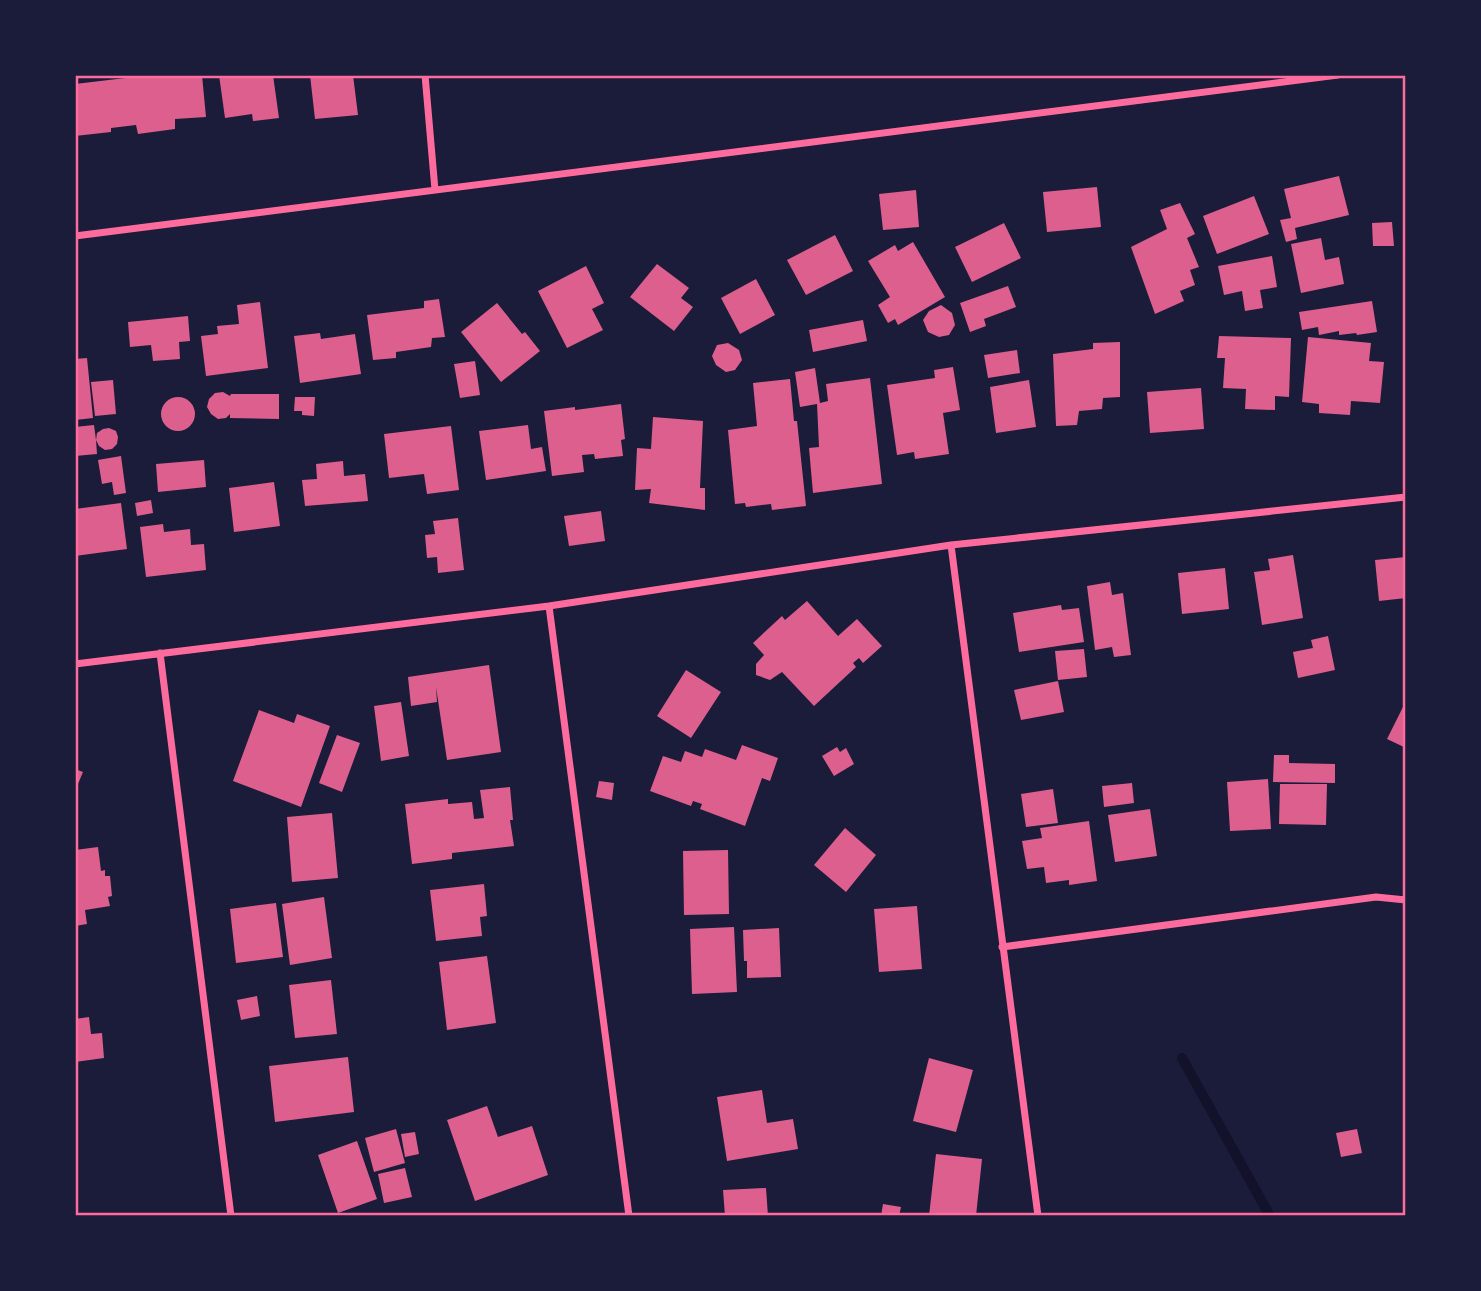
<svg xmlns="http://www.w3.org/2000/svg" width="1481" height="1291" font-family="'PT Sans Narrow',sans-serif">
<rect width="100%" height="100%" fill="#1b1b3a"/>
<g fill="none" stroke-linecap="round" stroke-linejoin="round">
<!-- stream -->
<path stroke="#12122b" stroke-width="10" d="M1182,1058l88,158"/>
</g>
<!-- building -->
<path fill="#dd5f8e" d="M133,75h69l4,42 -31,2v10l-37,5 -2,-9 -25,3v4l-36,4v-52l59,-7z
M219,75h54l6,43 -26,3 -1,-7 -27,4z
M310,75h43l5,40 -43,4z
M1339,176l10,39 -54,13 2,11 -11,3 -6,-22 11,-2 -7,-29z
M1097,187l4,40 -54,5 -4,-40z
M916,190l3,37 -36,3 -4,-36z
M1254,196l15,38 -52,20 -14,-38z
M1180,203l15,31 -8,4 12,29 -9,3 5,15 -15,6 4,10 -29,13 -24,-67 36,-18 -7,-19z
M1392,222l2,24h-21l-1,-23z
M1004,223l17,35 -49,24 -17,-35z
M835,235l18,36 -47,24 -19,-35z
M1321,238l4,22 14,-3 5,27 -43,9 -10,-49z
M913,242l32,55 -47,28 -3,-6 -7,4 -10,-18 12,-8 -22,-36 27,-16 3,6z
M1272,256l5,31 -17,3 3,18 -18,3 -3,-20 -18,4 -6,-29z
M657,264l32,24 -8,10 12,9 -19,24 -44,-34z
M586,266l18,37 -12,6 11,21 -36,18 -29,-57z
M756,279l19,36 -35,19 -19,-36z
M1008,286l8,21 -32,12 2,7 -16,6 -10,-29z
M439,299l6,38 -13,1 -1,9 -35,5v6l-23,2 -6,-45 57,-7v-7z
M1372,301l5,31 -20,3 -1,-2 -17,2v-4l-20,4 -1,-8 -16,3 -3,-18z
M260,302l8,66 -62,8 -5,-40 17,-2 -1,-8 22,-2 -2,-19z
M497,303l25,31 3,-2 15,19 -39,31 -40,-50z
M941,305l11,8 3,12 -6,10 -10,2 -11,-5 -5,-12 6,-9z
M188,316l2,25 -11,1 1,17 -27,2 -2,-16 -21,2 -2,-25z
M863,320l4,21 -54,11 -4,-22z
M320,333l1,6 34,-5 6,40 -61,9 -6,-47z
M1219,336l72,2 -2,59 -14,-1v14l-30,-1 1,-20 -23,-1 2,-30h-8z
M1308,337l63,6 -2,18 15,1 -4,41 -29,-2 -1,14 -31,-2v-9l-17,-2z
M1120,342v55l-17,1 -1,11 -23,2 -2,14 -21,1 -3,-72 40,-5v-6z
M728,343l11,7 3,10 -7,10 -9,2 -10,-7 -4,-9 5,-11z
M1017,350l3,23 -32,5 -4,-23z
M87,358l6,60 -18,2v-61z
M475,361l5,34 -20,3 -6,-34z
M953,367l7,43 -17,3 6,41 -34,5 -1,-7 -17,3 -10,-70 48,-7 -1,-8z
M815,368l5,35 8,-2 -2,-17 44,-6 12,106 -69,9 -4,-45 10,-1 -2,-43 -17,3 -5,-35z
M790,379l4,42h3l9,85 -34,4 -1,-6 -25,3 -1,-4 -10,1 -7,-74 29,-4 -4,-43z
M113,380l3,34 -21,2 -4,-34z
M1029,380l7,47 -40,6 -6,-46z
M1201,388l3,41 -54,4 -3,-41z
M223,392l7,4 1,-2h48v25l-49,-1v-4l-4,4 -8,1 -7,-5 -4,-7 2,-8 6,-6z
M161 414a17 17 0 1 1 34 0a17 17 0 1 1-34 0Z
M295,397h20l-1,19 -12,-1v-4h-8z
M621,404l4,35 -4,1 2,16 -28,3 -1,-5 -12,1 2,17 -32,4 -8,-65 31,-4v3z
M653,417l50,4 -3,67h5v22l-56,-7 2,-14 -16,1 2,-42 14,1z
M94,425l2,15 1,-7 6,-4 6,-1 7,3 2,6 -1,7 -5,5 -7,1 -6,-4 -3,-6 1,14 -22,2v-29z
M528,425l3,24 11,-2 4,24 -60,9 -7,-49z
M451,426l8,64 -32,4 -3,-20 -35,4 -5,-44z
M121,456l5,37 -12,2 -2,-13 -10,2 -4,-24z
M204,460l2,27 -48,5 -2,-28z
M343,461l1,15 21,-2 3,27 -63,5 -3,-26 15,-1 -1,-15z
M274,482l6,44 -46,6 -5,-44z
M151,500l2,13 -16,3 -2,-13z
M121,503l6,46 -52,7v-47z
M601,511l4,30 -36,5 -5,-30z
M458,518l6,52 -26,3 -1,-16 -10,1 -2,-23 10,-1 -2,-13z
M163,524l1,8 26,-3 1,16 13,-1 2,26 -60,7 -6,-50z
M1293,555l10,63 -41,7 -8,-53 16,-2 -2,-11z
M1406,557v41l-27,3 -4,-41z
M1225,568l4,41 -47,5 -4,-41z
M1110,582l2,13 11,-2 8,62 -17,2 -2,-10 -17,3 -8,-64z
M807,601l31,35 19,-17 25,27 -19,17 -4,-5 -6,5 3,4 -42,39 -32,-34 -12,8 -14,-5v-11l8,-9 -11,-12 29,-27 3,4z
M1061,605l1,5 17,-2 5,34 -65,10 -6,-39z
M1328,636l7,34 -37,8 -5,-26 20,-4 -2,-8z
M1084,649l3,28 -29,3 -3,-29z
M489,665l12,87 -54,8 -11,-73 1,15 -26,4 -3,-29z
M686,670l35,22 -30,46 -34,-22z
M1058,681l6,31 -43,8 -7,-30z
M1406,701v47l-19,-9z
M401,702l8,54 -28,5 -7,-55z
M259,710l35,13 3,-9 33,12 -29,81 -68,-26z
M337,735l23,8 -18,49 -23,-9z
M742,745l36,13 -8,23 -8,-3 -17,48 -45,-17 2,-5 -9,-3 -2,5 -41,-15 13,-35 18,6 4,-11 17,6 3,-8 31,11z
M837,747l3,5 6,-4 8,16 -20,12 -12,-20z
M1274,755h15v8l46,1v19l-62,-1z
M75,769l8,3 -8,19z
M1268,779l3,50 -41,2 -3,-49z
M599,781l15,2 -2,17 -16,-3z
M1132,783l2,20 -30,4 -2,-21z
M1280,784h47l-1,41 -47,-1z
M510,787l3,33h-3l4,26 -62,7v6l-40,5 -7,-60 43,-5v5l24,-2 2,17 10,-1 -4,-28z
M1053,789l5,34 -32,4 -5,-33z
M1150,809l7,47 -42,6 -7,-47z
M332,813l6,65 -46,4 -5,-65z
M1089,821l8,60 -28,4v-5l-23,3 -2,-16 -17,2 -5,-28 20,-3 -2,-10z
M845,828l31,27 -30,37 -32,-27z
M98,847l3,24 4,-1v6h5l2,20 -4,1 2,9 -25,4 2,14 -12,2v-76z
M728,850l1,64 -45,1 -1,-64z
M484,884l3,32 -7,1 2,19 -46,5 -6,-51z
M324,897l8,61 -42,7 -8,-61z
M276,903l7,54 -47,6 -6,-54z
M917,906l5,63 -43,3 -5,-63z
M734,927l3,65 -45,2 -2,-65z
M779,928l2,49 -34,1v-17h-3l-1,-31z
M487,956l9,67 -49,7 -8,-68z
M331,980l6,54 -42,4 -6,-53z
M257,996l3,20 -19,4 -4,-20z
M89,1017l2,17 11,-1 2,25 -29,4v-43z
M348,1057l6,55 -79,10 -6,-56z
M929,1058l44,12 -17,62 -43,-11z
M762,1090l5,33 26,-4 5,30 -71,12 -10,-64z
M487,1106l11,31 34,-11 16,49 -73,26 -28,-81z
M396,1129l9,34 -31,9 -9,-34z
M1357,1129l5,24 -21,4 -5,-24z
M415,1132l4,22 -14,3 -4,-23z
M357,1141l20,58 -39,14 -20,-58z
M936,1154l46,5 -6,57h-47z
M405,1168l7,29 -28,6 -6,-29z
M766,1188l2,28h-43l-2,-26z
M883,1204l18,3 -2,9h-18z"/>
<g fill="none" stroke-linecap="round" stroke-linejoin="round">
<!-- minor -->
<path stroke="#ff6b9d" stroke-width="7" d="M425,75l10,115
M75,236l1263,-161
M951,545l87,671
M549,606l80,610
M160,653l71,563
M75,664l474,-58 402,-61 455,-48
M1002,947l374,-50 30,3"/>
</g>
<!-- border -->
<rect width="1481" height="1291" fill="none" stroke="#1b1b3a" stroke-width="154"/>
<rect x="77" y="77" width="1327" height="1137" fill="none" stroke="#ff6b9d" stroke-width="2.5"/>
</svg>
